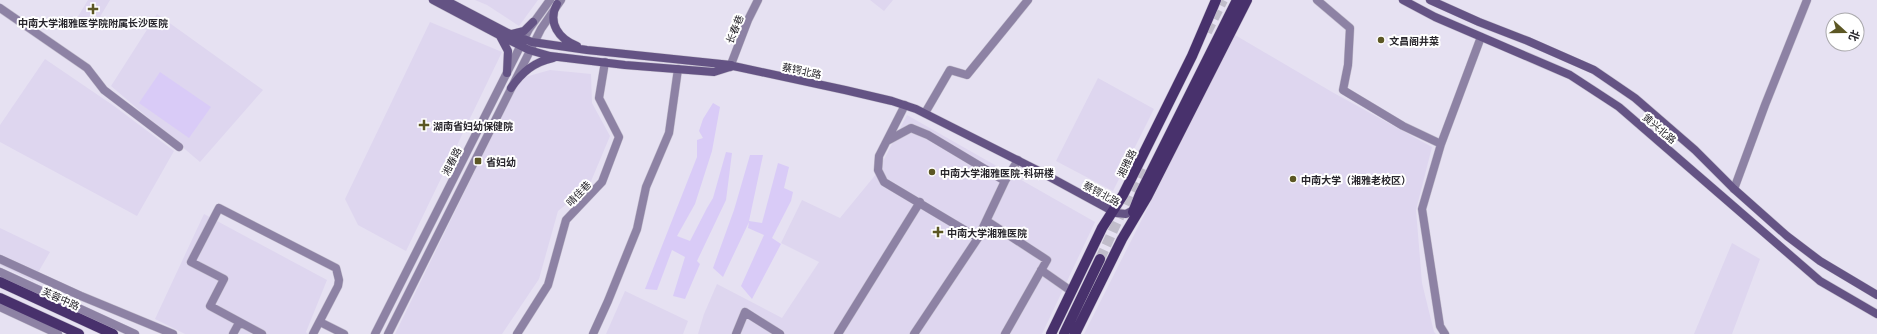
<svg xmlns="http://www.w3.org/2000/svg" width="1877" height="334" font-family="Georgia,'Noto Sans SC',serif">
<rect width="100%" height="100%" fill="#e6e1f2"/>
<!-- built -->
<path fill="#ded6ef" d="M88,0h22l-16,27 -17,-9z
M475,0h63l-19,26 -32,-21z
M870,0h23l-9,11z
M157,14l106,76 -63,72 -89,-76z
M430,22l72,30 -96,199 -48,-26 -13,-26z
M1235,35l97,57 100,55 -16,63 6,73 12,49 2,2h-352z
M45,59l69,47 60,45 -37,65 -137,-74v-17z
M550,70l41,4 1,29 18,33 -21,50 -31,25 -19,68 -37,55h-107l121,-247 9,-10z
M1098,78l56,31 -41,82 -57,-30z
M907,115l188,107 -53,112h-344l6,-20 13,-30 65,34 37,-56 -38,-19 21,-43 38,18 37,-45z
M204,214l123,66 -21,52 2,2h-123l-30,-15z
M0,228l50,24 -17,29 -33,-16z
M1732,243l28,16 -28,75h-38z
M625,291l63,30 -5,13h-77z"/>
<!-- green -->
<path fill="#d9cbf7" d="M160,72l51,35 -22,31 -50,-35z
M713,103l7,4 -8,44 -17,53 -18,32 13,5 17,-33 6,-10 13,-46 6,1 -6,47 -29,61 3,3 -15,35 -12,-3 12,-39 -13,-7 -15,40 -12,-1 52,-132v-17l6,-2 -4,-7 4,-12z
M750,155h13l-14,66 13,2 16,-60 11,4 -5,21 9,4 -2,9 -19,37 9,6 -29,55 -11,-13 23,-51 -16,-7 1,-6 -26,55 -10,-9 21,-58z"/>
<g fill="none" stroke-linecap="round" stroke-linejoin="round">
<!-- primary-tunnel -->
<path stroke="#c0bcca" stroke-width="10" stroke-dasharray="10 5" stroke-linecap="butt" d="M1207,32l16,-32
M1100,259l42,-92"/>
<!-- minor casing -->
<g stroke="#c4bfce" stroke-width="9">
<path id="minor" d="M1317,0l33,28 -2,37 -5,25 60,36 38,18
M0,8l87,60 17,22 75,57
M730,67l18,-47 10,-20
M905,105l-26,51 -1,14 6,12 94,56
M925,113l25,-43 17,5 61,-75
M887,141l24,-13 17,7 77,46
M1734,189l31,-84 42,-105
M987,221l60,39 -42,74
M0,259l81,37 92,38
M1041,270l30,21
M320,322l24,12
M233,334l6,-11
M262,334l-52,-28 14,-27 -33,-17 28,-54 117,60 3,12 -1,6 -25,48
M517,334l31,-49 18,-65 36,-38 17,-45 -20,-39 6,-36
M593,334l15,-33 29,-72 9,-42 23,-54 9,-64
M736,334l9,-22 35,22
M838,334l82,-132
M914,334l64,-96 27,-57 13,-21
M1445,334l-5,-8 -18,-117 19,-65 40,-107"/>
</g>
<!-- tertiary casing -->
<g stroke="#c4bfce" stroke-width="9">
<path id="tertiary" d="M0,272l135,62
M0,307l58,27
M375,334l154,-305 21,-29
M388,334l153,-305 20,-29"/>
</g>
<!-- secondary casing -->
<g stroke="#c4bfce" stroke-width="9">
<path id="secondary" d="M433,0l66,35 30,15 21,6 75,9 89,7 19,-6 5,1 107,23 47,11 24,8 119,60 81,44 10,1 11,-6
M445,0l63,33 24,9 55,8 144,15
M1403,0l32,17 135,58 49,32 201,174 57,33
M1430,0l49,22 49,19 66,29 41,28 60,52 39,39 53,47 33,25 57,34
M557,4c-10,19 2,35 20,42
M512,34l12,-3 9,-9
M500,36l8,15 -1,22
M511,88c11,-16 23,-26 42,-30"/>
</g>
<!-- primary casing -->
<g stroke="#c4bfce" stroke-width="11">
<path id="primary" d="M1133,212l7,-18 97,-194
M0,282l113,52
M0,298l79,36
M1051,334l51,-106 21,-33 69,-139 24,-56
M1064,334l36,-75
M1075,334l47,-95 25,-42 100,-197"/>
</g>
<!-- minor -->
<use href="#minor" stroke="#8d82a4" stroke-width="8"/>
<!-- tertiary -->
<use href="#tertiary" stroke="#8d82a4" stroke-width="8"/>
<!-- secondary -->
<use href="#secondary" stroke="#645384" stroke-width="8"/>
<!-- primary -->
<use href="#primary" stroke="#48316c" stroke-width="10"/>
</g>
<!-- markers -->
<g fill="#5c5724" stroke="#fff" stroke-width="1.5">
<path d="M91 3h4v4h4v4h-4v4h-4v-4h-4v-4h4z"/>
<circle cx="1381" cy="40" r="4"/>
<path d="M422 119h4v4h4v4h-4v4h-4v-4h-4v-4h4z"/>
<rect x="474" y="157" width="8" height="8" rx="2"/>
<circle cx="932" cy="172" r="4"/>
<circle cx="1293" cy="179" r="4"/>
<path d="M936 226h4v4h4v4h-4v4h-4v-4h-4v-4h4z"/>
</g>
<g text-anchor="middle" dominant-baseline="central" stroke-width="4" stroke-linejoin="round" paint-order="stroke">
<!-- poi labels -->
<g font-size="10" font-weight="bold" fill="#28262c" stroke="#fff" text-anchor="start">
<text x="93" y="22" text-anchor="middle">中南大学湘雅医学院附属长沙医院</text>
<text x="1389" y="40">文昌阁井菜</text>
<text x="433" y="125">湖南省妇幼保健院</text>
<text x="486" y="161">省妇幼</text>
<text x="940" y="172">中南大学湘雅医院-科研楼</text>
<text x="1301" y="179">中南大学（湘雅老校区）</text>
<text x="947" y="232">中南大学湘雅医院</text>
</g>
<!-- street labels -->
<g font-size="10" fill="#28262c" stroke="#fff">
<text transform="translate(734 29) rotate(-68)">长春巷</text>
<text transform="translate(802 70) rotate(12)">蔡锷北路</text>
<text transform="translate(1660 128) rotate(40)">黄兴北路</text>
<text transform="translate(451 161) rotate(-63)">湘春路</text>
<text transform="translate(1126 163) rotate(-64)">湘雅路</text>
<text transform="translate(578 193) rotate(-46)">晴佳巷</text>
<text transform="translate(1102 193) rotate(28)">蔡锷北路</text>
<text transform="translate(61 298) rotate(24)">芙蓉中路</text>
</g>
</g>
<!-- north arrow -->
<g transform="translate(1845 32) rotate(111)"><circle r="19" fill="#ffffff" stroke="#a9a8ab"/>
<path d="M0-3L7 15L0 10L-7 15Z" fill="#5c5724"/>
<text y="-6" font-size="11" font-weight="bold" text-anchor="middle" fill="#28262c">北</text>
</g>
</svg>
